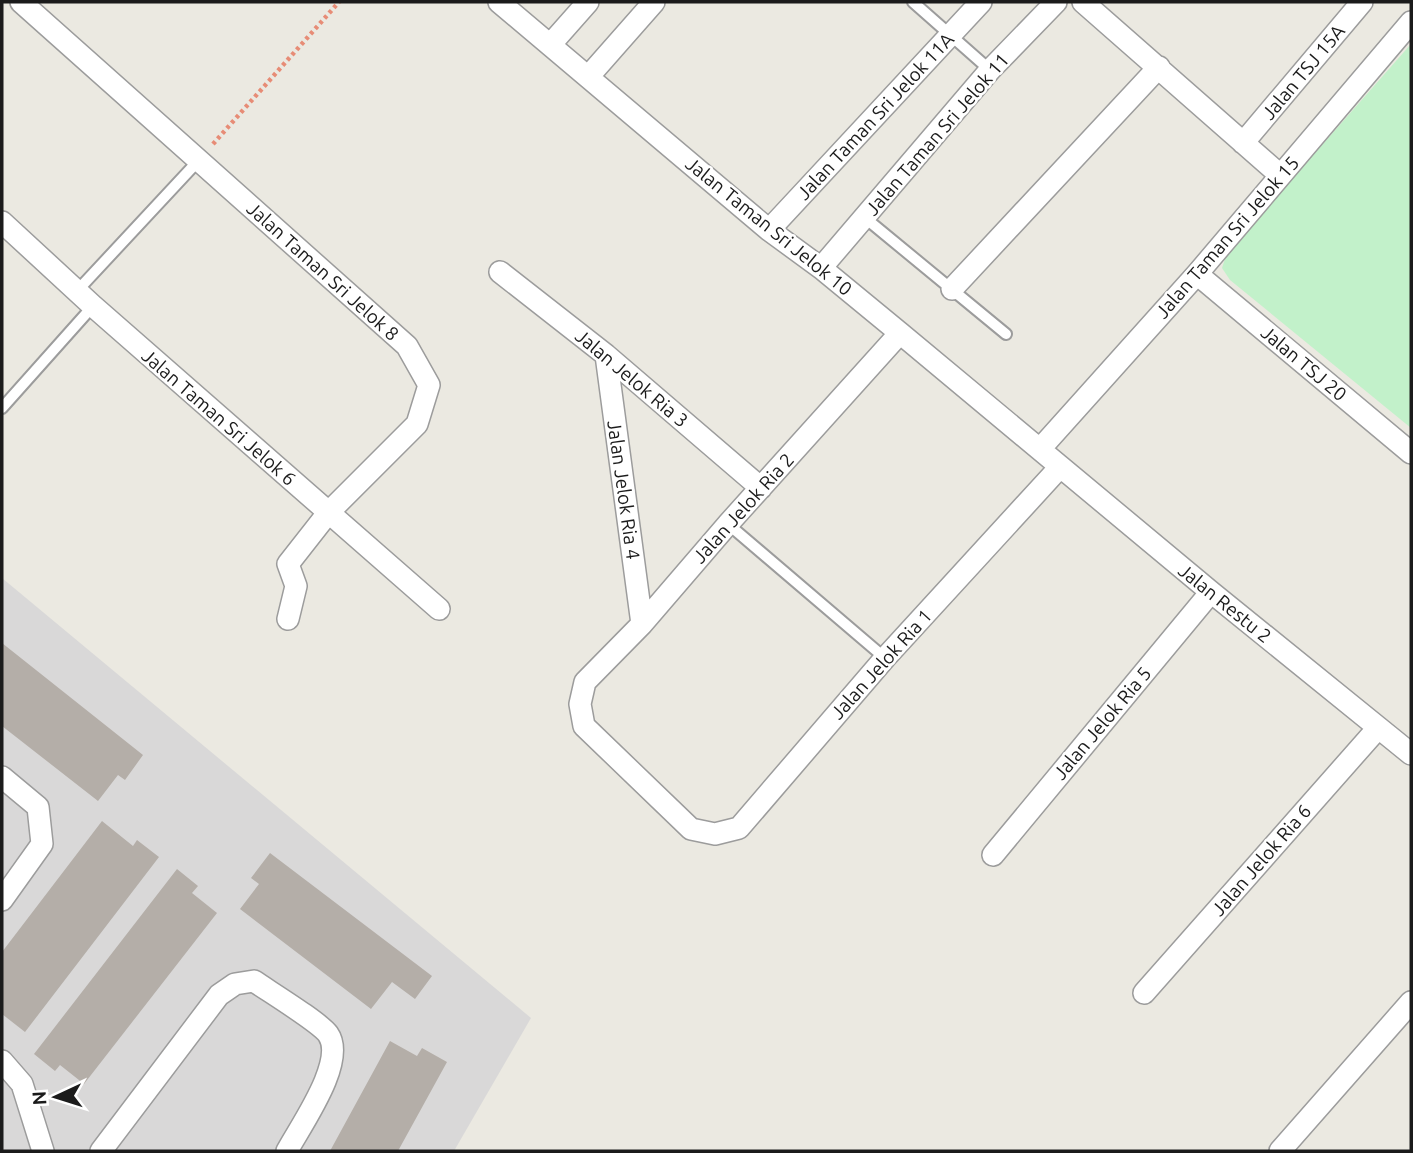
<svg xmlns="http://www.w3.org/2000/svg" width="1413" height="1153" font-family="Ubuntu,sans-serif">
<rect width="100%" height="100%" fill="#ebe9e1"/>
<!-- residential -->
<path fill="#d9d8d8" d="M2,578l529,440 -77,133h-452z"/>
<!-- park -->
<path fill="#c2f1ca" d="M1411,44v384l-181,-148 -8,-12 5,-15 14,-16z"/>
<!-- building -->
<path fill="#b4aea8" d="M2,643l141,112 -18,25 -7,-5 -20,26 -96,-75z
M102,821l31,25 4,-6 22,17 -134,175 -23,-18v-62z
M270,853l162,123 -17,23 -23,-17 -21,27 -131,-100 19,-25 -8,-6z
M177,869l21,17 -6,7 25,20 -133,171 -24,-19 -5,6 -21,-17z
M390,1041l27,15 5,-8 25,14 -49,89h-68z"/>
<g fill="none" stroke-linecap="round" stroke-linejoin="round">
<!-- lane casing -->
<g stroke="#9c9c9c" stroke-width="14">
<path id="lane" d="M913,2l77,68
M864,217l142,117
M77,291l122,-131
M2,408l91,-102
M728,524l157,134"/>
</g>
<!-- street casing -->
<g stroke="#9c9c9c" stroke-width="24">
<path id="street" d="M21,2l386,344 22,39 -12,39 -89,89 -40,51 8,22 -8,33
M499,2l270,228 52,38 79,65 311,259 200,162
M1083,2l197,173
M550,45l38,-43
M588,77l66,-75
M1243,143l119,-141
M2,222l91,84 346,303
M769,230l212,-228
M821,268l169,-198 66,-68
M500,272l106,83 155,133
M1197,274l214,179
M952,289l207,-222
M900,333l-172,191 -86,100 -57,58 -5,22 4,22 107,103 24,5 24,-6 146,-170 175,-191
M606,355l36,269
M1040,449l157,-175 214,-252
M2,777l36,30 4,37 -40,56
M993,855l218,-263
M1144,993l234,-265
M2,1061l20,23 21,67
M101,1151l118,-156 16,-11 19,-3c16,11 65,41 74,53 19,27 -27,91 -41,117
M1280,1151l131,-149"/>
</g>
<!-- path -->
<path stroke="#e78c76" stroke-width="4.5" stroke-dasharray="3.5 3.5" stroke-linecap="butt" d="M213,144l126,-142"/>
<!-- lane -->
<use href="#lane" stroke="#fff" stroke-width="10"/>
<!-- street -->
<use href="#street" stroke="#fff" stroke-width="21"/>
</g>
<g text-anchor="middle" dominant-baseline="central" stroke-width="5" stroke-linejoin="round" paint-order="stroke">
<!-- street labels -->
<g font-size="19" fill="#1b1b1b" stroke="#fff">
<text transform="translate(1303 72) rotate(-50)">Jalan TSJ 15A</text>
<text transform="translate(875 116) rotate(-47)">Jalan Taman Sri Jelok 11A</text>
<text transform="translate(937 134) rotate(-49)">Jalan Taman Sri Jelok 11</text>
<text transform="translate(769 226) rotate(39)">Jalan Taman Sri Jelok 10</text>
<text transform="translate(1227 237) rotate(-49)">Jalan Taman Sri Jelok 15</text>
<text transform="translate(323 271) rotate(42)">Jalan Taman Sri Jelok 8</text>
<text transform="translate(1304 363) rotate(40)">Jalan TSJ 20</text>
<text transform="translate(632 378) rotate(40)">Jalan Jelok Ria 3</text>
<text transform="translate(219 417) rotate(41)">Jalan Taman Sri Jelok 6</text>
<text transform="translate(624 490) rotate(82)">Jalan Jelok Ria 4</text>
<text transform="translate(743 508) rotate(-48)">Jalan Jelok Ria 2</text>
<text transform="translate(1225 603) rotate(39)">Jalan Restu 2</text>
<text transform="translate(881 664) rotate(-48)">Jalan Jelok Ria 1</text>
<text transform="translate(1102 723) rotate(-50)">Jalan Jelok Ria 5</text>
<text transform="translate(1261 860) rotate(-49)">Jalan Jelok Ria 6</text>
</g>
</g>
<!-- border -->
<rect width="1413" height="1153" fill="none" stroke="#1b1b1b" stroke-width="7"/>
<!-- north arrow -->
<g transform="translate(56 1097) rotate(266)" stroke="#ffffff" stroke-width="5" paint-order="stroke">
<path d="M0-5L12 26L0 18L-12 26Z" fill="#1b1b1b"/>
<text y="-10" font-size="19" font-weight="bold" text-anchor="middle" fill="#1b1b1b">N</text>
</g>
</svg>
